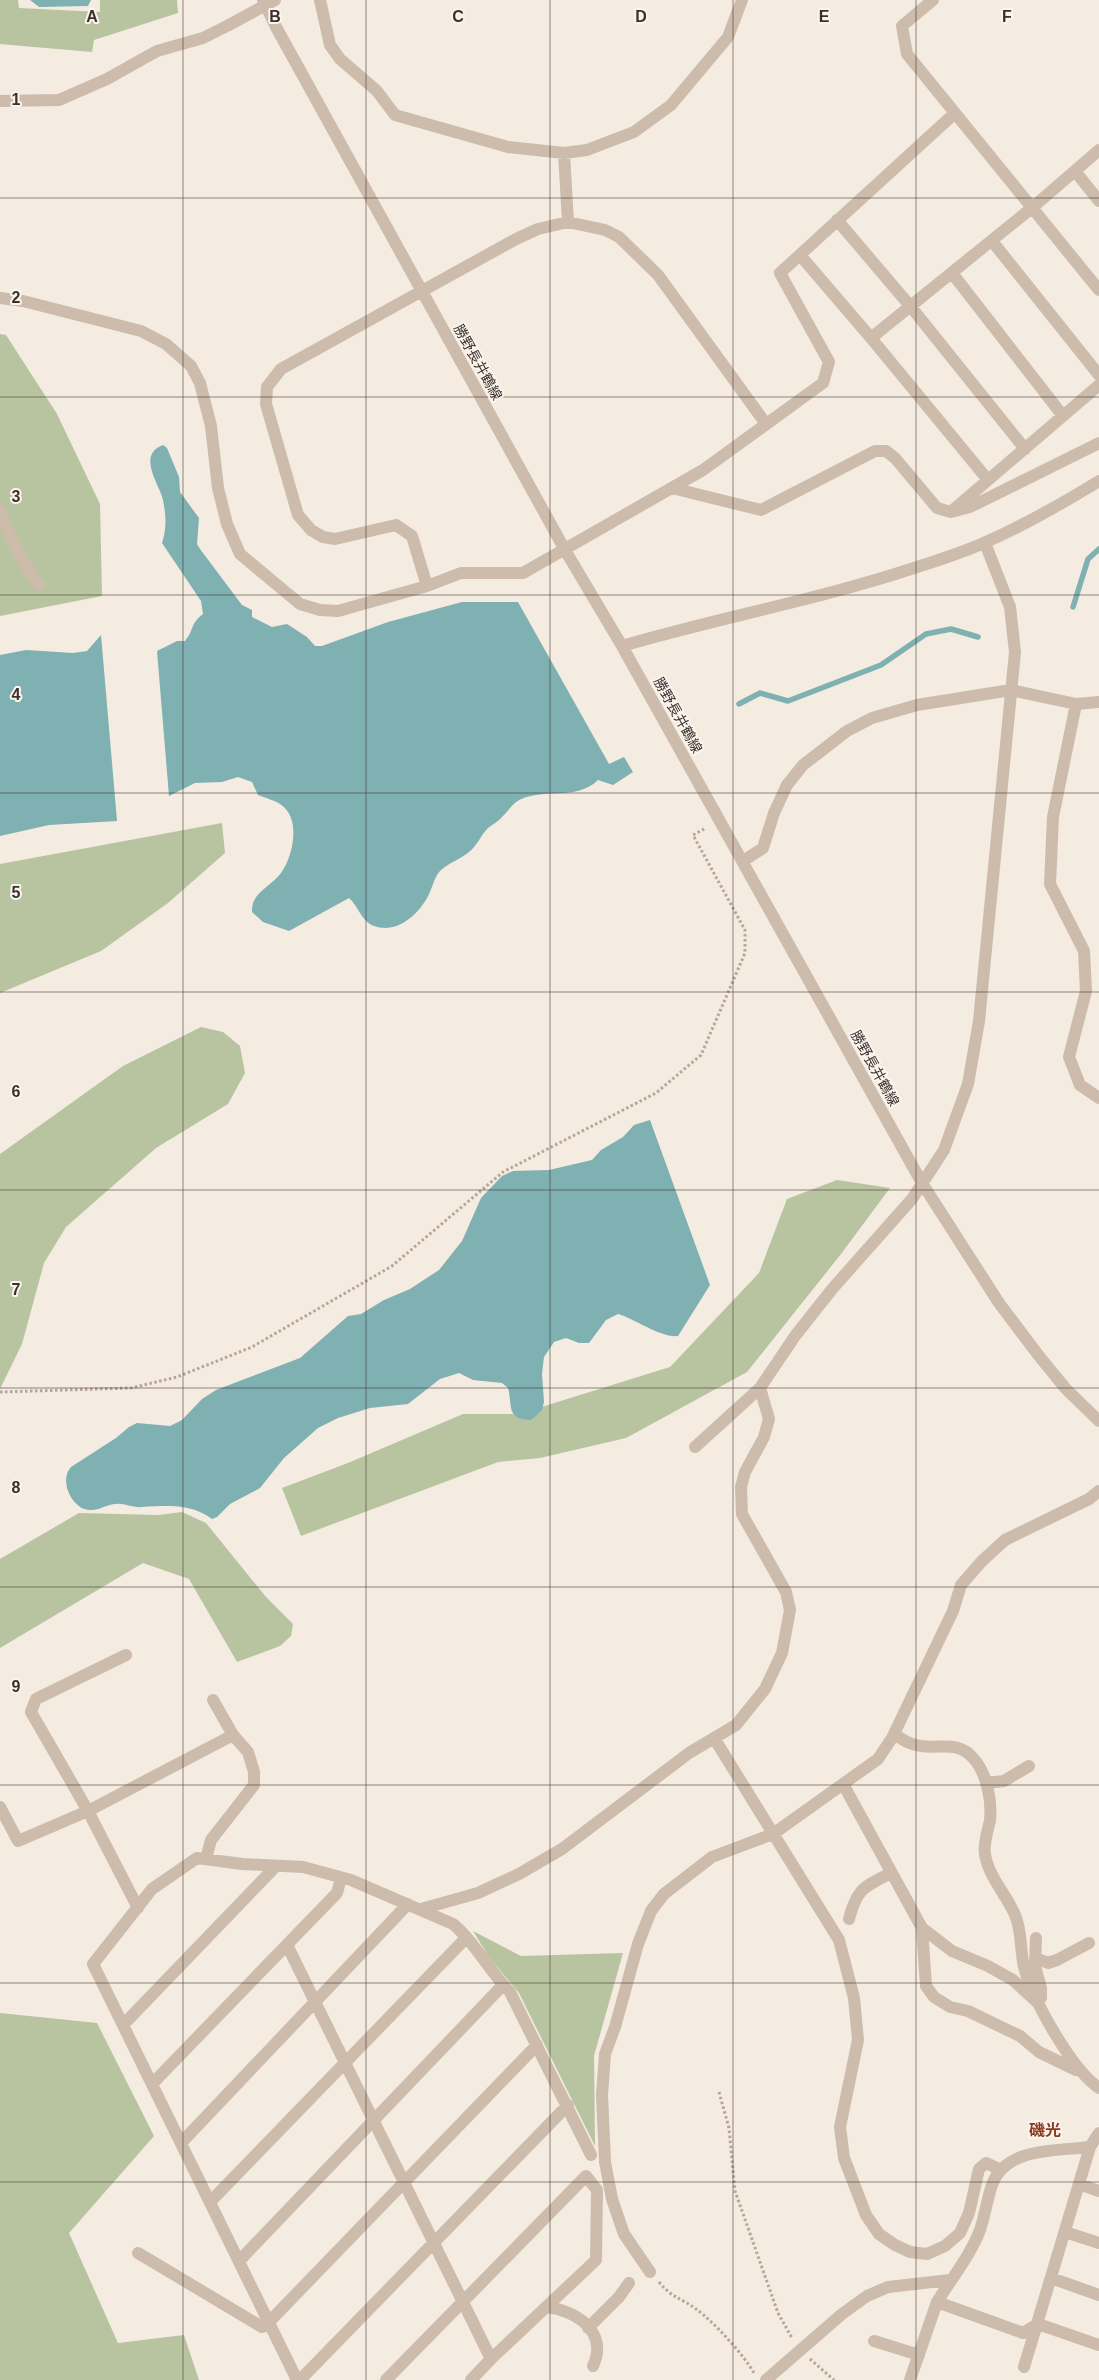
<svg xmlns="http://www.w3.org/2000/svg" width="1099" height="2380" font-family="Arial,'Noto Sans JP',sans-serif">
<rect width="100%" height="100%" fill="#f4ebe1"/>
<!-- green -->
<path fill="#b8c4a0" d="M0,0h18l1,8 81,4v-12h77l1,13 -84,27 -2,12 -92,-8z
M0,334l6,1 51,79 43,90 2,92 -102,20z
M222,823l3,30 -57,50 -67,48 -101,42v-129z
M201,1027l22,5 17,14 5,27 -17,31 -72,44 -90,79 -22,36 -22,81 -22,45v-235l123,-88z
M837,1180l53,8 -49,66 -94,118 -121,66 -86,20 -42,4 -197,74 -19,-48 66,-25 115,-49h56l151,-47 89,-94 28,-74z
M182,1512l24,11 60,74 27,27 -2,12 -11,10 -43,16 -48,-83 -46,-16 -143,85v-89l79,-46 79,2z
M473,1931l48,25 102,-3 -29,103 1,90 -76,-153 -30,-36z
M0,2013l97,10 57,113 -85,97 49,110 66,-8 15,45h-199z"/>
<!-- water -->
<path fill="#7fb0b2" d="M30,0h61l-3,6 -49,1z
M163,445l4,3 12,29 1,15 19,26 -2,26 3,5 42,56 10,5v7l20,10 15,-3 20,13 8,9h7l66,-24 74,-20h56l91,162 15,-7 9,15 -20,13 -15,-5c-22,22 -57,6 -82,22 -5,4 -9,10 -13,14 -4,5 -10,8 -15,12 -7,7 -11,18 -19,24 -8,7 -21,11 -29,19 -6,6 -8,19 -13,27 -10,18 -31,36 -53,28 -13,-5 -15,-19 -25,-28l-60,33 -26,-9 -11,-10c-1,-20 19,-25 29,-39 12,-17 21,-55 -1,-69 -6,-4 -15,-6 -22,-9l-6,-13 -14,-5 -16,5 -27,1 -26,13 -12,-145 20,-10h8c10,-12 4,-16 18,-27l-2,-13 -39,-58c5,-16 4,-27 1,-43 -3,-15 -27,-45 0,-55z
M101,635l16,186 -68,4 -49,11v-181l26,-5 47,3 14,-2z
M650,1120l60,165 -32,51c-17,2 -43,-17 -60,-22l-12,6 -17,23h-10l-13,-5 -12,4 -10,15 -2,17 2,28 -2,8 -11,10c-26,-1 -18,-15 -23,-32l-6,-5 -29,-3 -14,-7 -19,6 -32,25 -38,4 -32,10 -20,10 -34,30 -24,30 -30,16 -13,13 -5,2c-22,-16 -45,-13 -70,-12 -9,1 -18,-4 -26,-3 -9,0 -18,7 -26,6 -17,0 -32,-29 -19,-43l45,-29 13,-11 8,-4 33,3 12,-6 20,-21 14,-9 84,-32 48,-42 13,-2 23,-14 26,-11 29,-19 23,-29 19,-43 21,-22 11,-5 36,-1 43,-10 9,-10 22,-13 11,-12z"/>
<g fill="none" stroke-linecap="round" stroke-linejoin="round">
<!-- stream -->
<path stroke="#7fb0b2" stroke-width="5.5" d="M1073,607l15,-48 11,-10
M739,704l21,-11 28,8 93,-36 45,-31 25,-5 27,8"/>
<!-- path -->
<path stroke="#b9a596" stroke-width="3" stroke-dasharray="2.5 2.5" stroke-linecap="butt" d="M0,1392l131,-4 46,-11 75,-30 140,-81 111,-94 153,-79 45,-38 44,-102v-23l-52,-95 13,-7
M719,2092l10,36 6,63 43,122 14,25
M659,2282c14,17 21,15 37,27 17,12 48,46 58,64
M810,2359l24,21"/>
<!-- minor -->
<path stroke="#cdbbac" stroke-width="12" d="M263,0l13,27 289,523 57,96 300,537 77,120 40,53 27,33 33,32
M320,0l10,45 10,14 37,32 18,24 113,32 56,6 23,-3 47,-18 37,-27 57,-68 14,-37
M933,0l-31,26 5,28 192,236
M0,101l59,-1 48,-21 50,-28 46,-13 26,-13
M564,153l4,69
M1075,171l24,30
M837,220l74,87 114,142
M992,241l107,134
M800,255l71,83
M952,273l111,143
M0,298l23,3 118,30 25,13 25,22 9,17 11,43 7,62 9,36 13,30 60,50 20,6 18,1 89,-25 34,-13h62l180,-103 120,-87 6,-21 -49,-89 175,-160
M988,480l-117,-142 162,-131 66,-57
M672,488l89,22 114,-59h11l9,7 42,50 14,4 19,-5 129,-64
M0,510c10,28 21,52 39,75
M953,510l146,-125
M427,586l-15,-50 -16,-11 -61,14 -12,-2 -12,-7 -13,-15 -32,-111 1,-17 14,-18 235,-130 22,-10 30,-7 37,8 14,7 39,38 108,149
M622,646c96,-28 194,-46 289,-77 25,-8 51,-16 75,-27 39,-17 77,-39 113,-61
M1076,704l-23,113 -3,67 34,67 2,40 -17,66 11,28 19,13
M743,861l20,-13 11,-35 13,-28 16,-20 44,-34 25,-13 45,-13 94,-15 65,14 23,-2
M695,1447l65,-59 35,-52 38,-48 79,-89 32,-49 24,-66 11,-63 36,-369 -5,-45 -25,-64
M126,1655l-90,44 -5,13 57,99 50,97
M894,1734c9,6 16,11 27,12 20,3 37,-6 53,13 13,15 18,42 16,61 -2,11 -7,24 -5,34 3,22 21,40 30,61 7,15 5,35 9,52 8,32 48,103 75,121
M714,1738l125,202 15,58 4,42 -18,87 4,31 22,57 13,19 16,11 15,7 17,2 18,-8 15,-13 9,-20 10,-44 7,-6 15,7
M986,1783l18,-2 25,-15
M843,1784l79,144 30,23 36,15 25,14 24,22
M0,1807l18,34 70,-30 145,-76
M206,1859l5,-19 43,-55v-13l-6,-20 -15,-17 -20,-35
M421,1909l57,-16 41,-19 43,-25 127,-96 47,-28 29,-36 17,-36 8,-43 -4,-18 -44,-78 -1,-27 4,-15 19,-35 5,-18 -9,-31
M849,1919c8,-31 15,-32 42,-46
M922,1928l4,58 8,11 16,10 18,4 52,25 19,16 37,18
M1036,1938l-1,28 6,22v10
M287,1945l204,414 -20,21
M1036,1958l12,5 9,-3 32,-17
M123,2025l153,-159
M152,2084l185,-191 4,-15
M1099,2133l-9,14c-33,4 -85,0 -98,38 -5,15 -7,30 -12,45 -10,26 -28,48 -43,72l86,31 15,-9 61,21
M181,2143l227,-239
M1079,2184l20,7
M210,2202l256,-264
M1065,2232l34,11
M138,2253l124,74 7,-5 268,-277
M239,2261l264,-276
M650,2272l-26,-38 -12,-35 -7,-37 -3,-67 3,-41 10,-27 23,-83 13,-33 13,-17 48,-37 61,-23 105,-75 14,-21 61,-127 8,-26 21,-24 23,-21 84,-41 10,-8
M1051,2278l48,17
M546,2307c30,3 63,25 47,59
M588,2328l31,-31 10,-14
M874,2341l45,14
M1024,2367l66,-220
M297,2380l-204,-416 59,-75 45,-31 45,6 61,3 48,13 102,44c22,18 36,47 57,68l81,163
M300,2380l268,-275
M386,2380l200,-204 11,14 -1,70 -105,99
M766,2380l76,-66 25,-18 21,-9 62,-7
M910,2380l27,-78"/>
<!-- minor-bridge -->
<path stroke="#cdbbac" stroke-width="12" d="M229,25l46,-25"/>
</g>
<!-- grid -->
<path fill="none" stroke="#3b302b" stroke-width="1" stroke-opacity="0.55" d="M183,0v2380M366,0v2380M550,0v2380M733,0v2380M916,0v2380M0,198h1099M0,397h1099M0,595h1099M0,793h1099M0,992h1099M0,1190h1099M0,1388h1099M0,1587h1099M0,1785h1099M0,1983h1099M0,2182h1099"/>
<g text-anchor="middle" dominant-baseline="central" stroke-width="4" stroke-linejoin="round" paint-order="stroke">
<!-- street labels -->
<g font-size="14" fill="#3b302b" stroke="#fbf5ee">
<text transform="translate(478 362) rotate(61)">勝野長井鶴線</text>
<text transform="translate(678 715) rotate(61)">勝野長井鶴線</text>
<text transform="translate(875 1068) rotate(61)">勝野長井鶴線</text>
</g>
<!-- quarter labels -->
<g font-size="16" font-weight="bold" fill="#8c3b22" stroke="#fbf5ee">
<text x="1045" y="2130">磯光</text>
</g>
</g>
<g font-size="16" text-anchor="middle" font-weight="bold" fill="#3b302b" stroke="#fbf5ee" stroke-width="4" stroke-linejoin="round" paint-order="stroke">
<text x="92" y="22">A</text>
<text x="275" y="22">B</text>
<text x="458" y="22">C</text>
<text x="641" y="22">D</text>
<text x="824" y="22">E</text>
<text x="1007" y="22">F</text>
<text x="16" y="105">1</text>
<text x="16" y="303">2</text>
<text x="16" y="502">3</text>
<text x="16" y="700">4</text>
<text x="16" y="898">5</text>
<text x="16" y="1097">6</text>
<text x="16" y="1295">7</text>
<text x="16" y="1493">8</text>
<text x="16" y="1692">9</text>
</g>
</svg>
